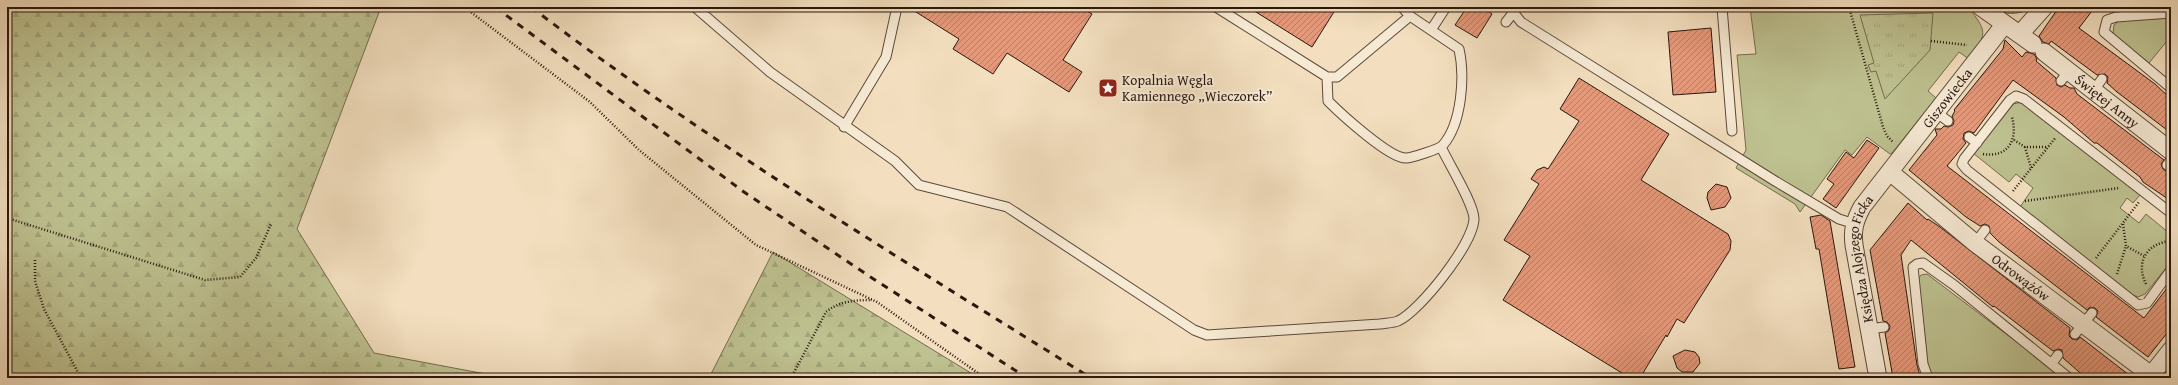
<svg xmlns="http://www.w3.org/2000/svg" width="2178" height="385" font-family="'Gentium Book Plus',serif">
<defs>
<pattern id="forest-firs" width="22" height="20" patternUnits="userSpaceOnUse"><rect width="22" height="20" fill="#bec190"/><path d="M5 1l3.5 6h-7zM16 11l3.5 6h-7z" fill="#a3a57b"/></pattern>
<pattern id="park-tufts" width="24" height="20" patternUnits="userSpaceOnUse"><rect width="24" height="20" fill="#bec190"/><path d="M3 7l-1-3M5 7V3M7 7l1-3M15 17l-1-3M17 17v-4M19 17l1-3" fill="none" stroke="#a3a57b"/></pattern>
<pattern id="building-hatch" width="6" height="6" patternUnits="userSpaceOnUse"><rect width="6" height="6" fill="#e5997b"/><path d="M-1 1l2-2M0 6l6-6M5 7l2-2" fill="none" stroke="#ba7c63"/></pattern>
</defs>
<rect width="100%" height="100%" fill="#f3dfbf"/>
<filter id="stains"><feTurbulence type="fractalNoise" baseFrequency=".005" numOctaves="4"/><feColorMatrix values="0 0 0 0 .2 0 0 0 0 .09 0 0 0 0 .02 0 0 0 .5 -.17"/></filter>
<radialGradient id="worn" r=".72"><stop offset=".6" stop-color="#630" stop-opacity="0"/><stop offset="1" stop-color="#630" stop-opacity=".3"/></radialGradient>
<!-- grass -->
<path fill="#bec190" stroke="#746c4f" d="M1750,7h218c19,24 20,27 1,52l-10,-7 -31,39 8,7 -44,55 -2,1 -23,-17 -15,18 -7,-5 -45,62 -5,-8 -59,-36 10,-18 -9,-95 19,-1z
M1993,7h40c-11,7 -29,10 -40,0z
M2171,18v26l-4,-3 -18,22 -36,-29 1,-9 5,-4z
M2022,102l116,91 2,2 -7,8 -6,-5 -7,10 19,15 7,-9 23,19 2,-2v31l-26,32 -7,3 -5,-2 -113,-88 13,-19 -17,-14 -7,8 -36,-29 40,-49z
M1927,274l133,101 2,3h-131l-3,-9 -10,-90 3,-4z"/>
<!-- forest -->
<path fill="url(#forest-firs)" stroke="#746c4f" d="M7,7h374l-84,222 77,124 133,25h-500z
M773,252l206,126h-270z"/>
<!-- park -->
<path fill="url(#park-tufts)" stroke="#746c4f" d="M1933,13l-3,37 -45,49 -9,-28 -5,1 -3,-7 6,-2 -14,-48z"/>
<!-- building -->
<path fill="url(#building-hatch)" stroke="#2a170e" d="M908,7h172l12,7 -29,46 19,12 -13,20 -62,-39 -14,21 -40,-25 6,-10z
M1248,7h89l-25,40z
M1467,7h15l10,7 -15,24 -22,-13z
M2059,7h36l-16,21 76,56 16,15v34l-54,-41 -10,-9 1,-6 -3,-3 -8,1 -46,-34 -2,3 -6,-2 -4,-6z
M1711,28l5,64 -43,3 -5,-63z
M2005,40l17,17 4,-5 8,2 3,5 -1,2 20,17 1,7 4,2 4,-2 5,3h4l3,6 87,66 -3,4 2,5 3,2 5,-2v32l-28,-19 -3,-5 -43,-34h-3l-30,-26 -51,-37 -39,53 -5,-2 -5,2 -1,6 3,4 -19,23 197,152 27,-35v45l-23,29 -52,-40 2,-6 -3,-3 -5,-1 -3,3 -88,-68 -9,-9 -1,-7 -4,-2 -5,2 -14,-9 -57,-47 28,-35 -2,-6h6l3,-3 4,1 5,-2 1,-4 -2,-5 3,-5 -1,-1 49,-61z
M1579,78l90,56 -28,46 87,54 3,7 -1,9 -46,73 -7,-4 -10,18 -1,-2 -26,43h-10l-127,-78 27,-44 -26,-16 35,-56 -8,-5 6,-9 7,-3 4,2 31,-48 -19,-12z
M1867,140l12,8 -43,60 -13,-9 11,-15 -7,-5 19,-27 8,6z
M1716,184l11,3 4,11 -6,9 -14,3 -4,-12 1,-6z
M1908,203l19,17 1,-1 12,8 130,101 -1,8 3,3 5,1 3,-3 53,41h-47l-23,-20 -1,-8 -4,-1 -5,2 -59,-45 -1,1 -82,-67 -10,15 16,110 3,11 -5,2h-22l-8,-45 4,-3 1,-4 -3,-4 -4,-1 -13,-71z
M1821,215l9,6 25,146 -16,2 -20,-120h-3l-6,-32z
M1685,350l10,2 4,5 1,6 -7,9h-11l-5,-4 -4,-12z"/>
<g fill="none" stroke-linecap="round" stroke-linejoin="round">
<!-- service casing -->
<g stroke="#5c493a" stroke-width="11">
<path id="service" d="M695,7l75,65 125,89 24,24 88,22 187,123 13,5 173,-11c5,-1 13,-1 18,-3 22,-10 75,-77 76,-102 0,-15 -25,-55 -33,-72
M1216,7l111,70h10l73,-61 49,33c6,27 3,74 -16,96 -3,4 -32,13 -37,13 -16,1 -66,-45 -78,-57l-1,-24
M1402,7l8,9
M1514,7l-1,5 8,10 254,159 64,38 16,5
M1722,7l10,124
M2171,13l-55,4 -9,3 -3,12 67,56
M1506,22l11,-14
M1431,30l15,-23
M2061,81l7,-9
M2094,90l8,-11
M1937,113l11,8
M844,127l42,-70 11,-50
M1969,137l8,6
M2167,165l4,-5
M2171,213l-147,-114 -8,-3 -6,4 -46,59 -2,5 5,6 171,135 9,-2 24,-33
M1975,243l10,-13
M1869,329l15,-2
M2075,334l17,-21
M2052,363l6,-8
M1928,378l-5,-14 -10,-97 4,-3 6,-1 31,22 115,93"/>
</g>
<!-- minor casing -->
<g stroke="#5c493a" stroke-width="19">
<g id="minor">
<path d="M1981,7l52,37"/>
<path d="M2020,34l24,-27"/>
<path id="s1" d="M2044,52l127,99"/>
<path id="s2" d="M1890,172l85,71 180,135"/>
<path id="s3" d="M1878,378l-24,-133c-2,-15 1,-25 8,-38l142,-182"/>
<path d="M2149,378l22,-28"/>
</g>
</g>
<!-- path -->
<path stroke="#2a170e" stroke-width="2.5" stroke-dasharray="1 2" stroke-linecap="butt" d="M464,7l126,95 49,48 117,95 121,57 108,76
M1849,7l34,120 4,9 6,6
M1931,41l36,4
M2014,140l11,7h22
M2025,147l6,21
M1983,154c26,4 35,-15 29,-37
M2013,191l43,-54
M2025,201l94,-13
M7,218l198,62 35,-3 16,-19 15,-34
M2123,224l3,22 18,10
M2096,258l43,-56
M35,260v21l9,28 37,69
M2117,274l9,-28
M2146,284c-11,-22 1,-41 25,-43
M791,378l35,-66c13,-11 30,-12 46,-12"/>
<!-- service -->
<use href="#service" stroke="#f7ead5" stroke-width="9"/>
<!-- minor -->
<use href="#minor" stroke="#f7ead5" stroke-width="17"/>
<!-- rail -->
<path stroke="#2a170e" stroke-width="3" stroke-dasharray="7 7" stroke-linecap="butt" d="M495,7l249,185 125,84 158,102
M531,7c178,136 370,252 560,371"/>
</g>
<!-- icons -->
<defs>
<g id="sight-square" transform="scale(1)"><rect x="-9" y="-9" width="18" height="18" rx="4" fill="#8f2418" stroke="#f7ead5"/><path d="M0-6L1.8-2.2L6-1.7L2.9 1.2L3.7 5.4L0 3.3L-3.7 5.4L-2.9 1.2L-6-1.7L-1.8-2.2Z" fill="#fff"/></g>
</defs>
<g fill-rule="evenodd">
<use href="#sight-square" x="1108" y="88"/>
</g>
<g text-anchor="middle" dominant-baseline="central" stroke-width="4" stroke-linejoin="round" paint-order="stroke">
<!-- poi labels -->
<g font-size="14" fill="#2a170e" stroke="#f7ead5" text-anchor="start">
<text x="1122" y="80">Kopalnia Węgla<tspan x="1122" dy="16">Kamiennego „Wieczorek”</tspan></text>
</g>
<!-- street labels -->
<g font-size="14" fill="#2a170e" stroke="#f7ead5">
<text stroke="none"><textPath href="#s3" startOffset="313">Giszowiecka</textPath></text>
<text stroke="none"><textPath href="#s1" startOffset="80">Świętej Anny</textPath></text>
<text stroke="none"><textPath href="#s3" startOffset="122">Księdza Alojzego Ficka</textPath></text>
<text stroke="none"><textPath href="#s2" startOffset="168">Odrowążów</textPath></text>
</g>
</g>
<!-- margin -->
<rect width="2178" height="385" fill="none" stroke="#f3dfbf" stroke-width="24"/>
<rect x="8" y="8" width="2162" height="369" fill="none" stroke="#2a170e" stroke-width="2"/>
<rect x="12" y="12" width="2154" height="361" fill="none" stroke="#2a170e"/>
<rect width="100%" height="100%" filter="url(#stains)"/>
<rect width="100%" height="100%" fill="url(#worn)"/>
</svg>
